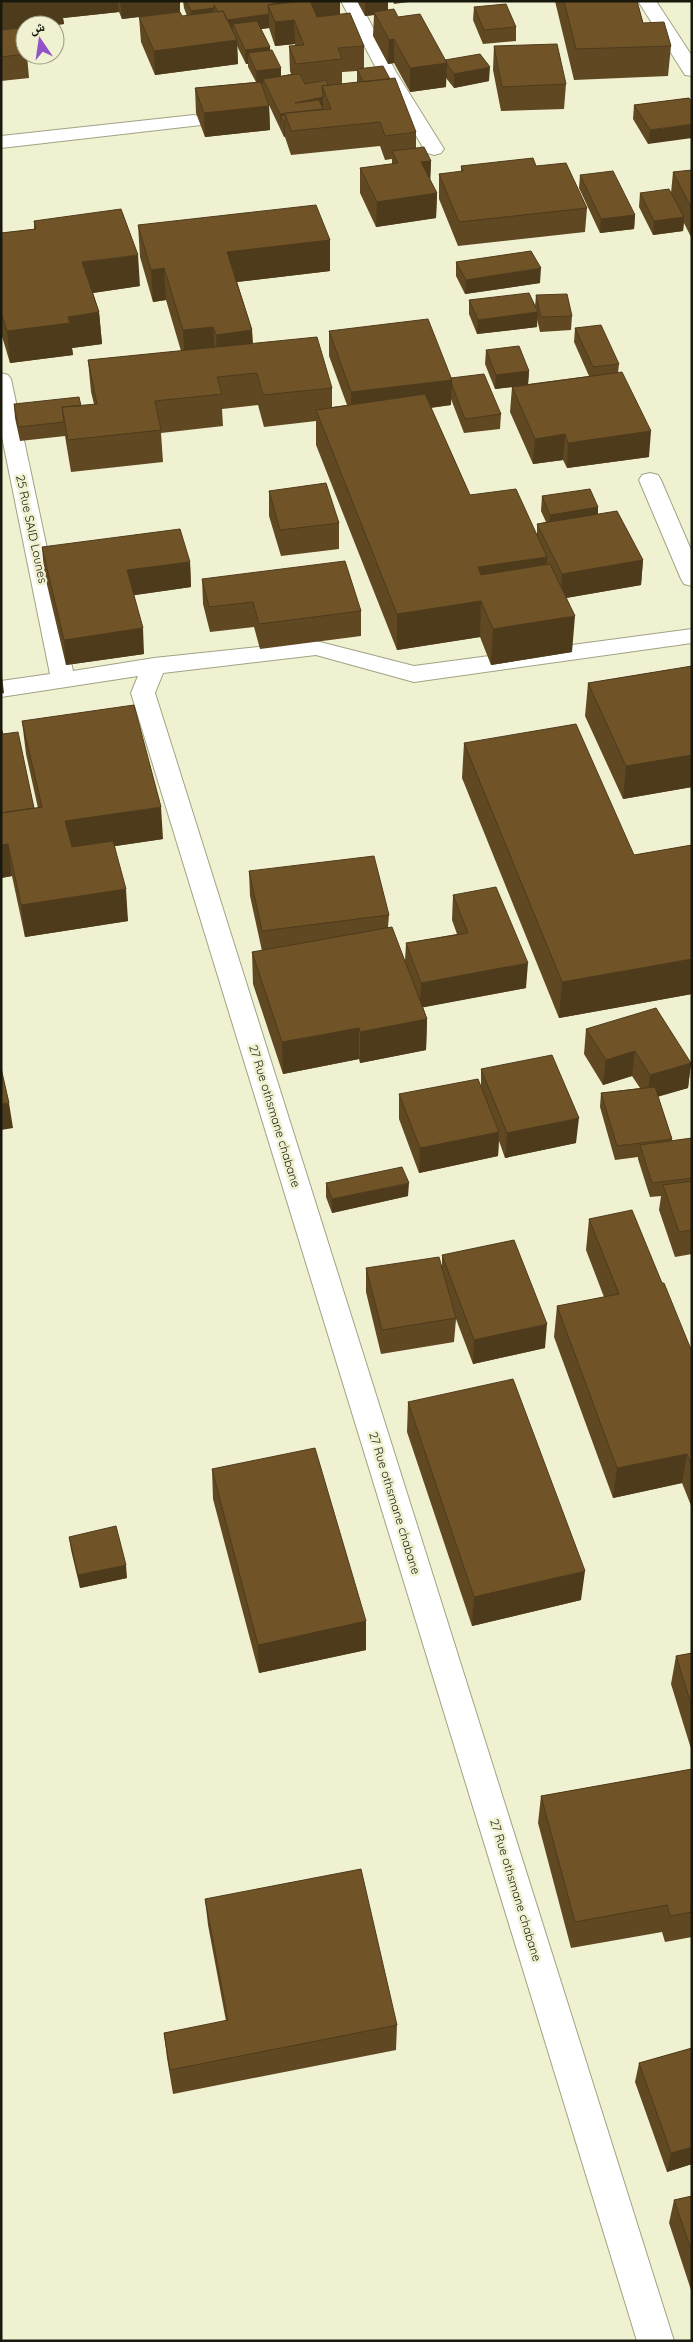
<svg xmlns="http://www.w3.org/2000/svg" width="693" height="2342" font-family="Quicksand,'Noto Naskh Arabic',sans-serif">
<rect width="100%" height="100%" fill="#f0f1d1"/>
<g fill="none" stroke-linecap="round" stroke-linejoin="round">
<!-- minor casing -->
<g stroke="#a1a384" stroke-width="2">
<path id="minor" d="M341,1h18l37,71 48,77 -3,4 -7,2 -7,-2 -3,-4 -46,-77z
M638,1h18l36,55v20l-7,-1z
M194,115l7,2 2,4 -2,4 -200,23v-12z
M1,373l7,2 3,4 62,292 81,-13 162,-17 98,25 278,-37v14l-278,39 -98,-27 -153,18 -8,20 519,1648h-37l-506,-1648 7,-17 -137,21v-16l49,-7 -49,-242z
M650,473l8,2 3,5 31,72v34l-8,-2 -3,-5 -42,-99 3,-5z"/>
</g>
<!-- minor -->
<use href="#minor" fill="#fff" fill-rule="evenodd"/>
</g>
<!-- wall -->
<path fill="#604822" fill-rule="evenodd" d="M1,1h179v11l-58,7 -3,-7 -56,6 1,6 -43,6 4,15v10h2l2,23 -28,3z
M183,1h157v13l24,32v22l52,64v16l15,13 -1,19 7,13 -1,25 -60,9 -16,-34v-25l32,-4v-5l-7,1 -5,-14 -89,9 -6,-18h-1l-15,-32 1,25 -65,7 -9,-24 -1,-25 61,-6 -8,-15v-3h-2l-9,-18 1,18 -83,11 -14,-33 -2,-25 48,-1 -3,-8zM269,28l6,18 20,-2v2h-6l1,25 1,3 -10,2 -11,-26v-3l-9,-18zM357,71v11l-15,2v-12z
M357,1h31v9l10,7 47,43 44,21 -35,7 -8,-10v9l-36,5 -16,-29 -6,1 -15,-28 1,-21 -9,1z
M393,1h23l-22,3z
M555,1h82l6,22 28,23 -3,30 -94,4z
M474,7l42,20v14l-33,3 -10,-24z
M494,46l72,38 -2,25 -63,2 -8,-41z
M689,98l-41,46 -15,-25 1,-14z
M461,166h75l51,42 -2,24 -127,14 -19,-47v-25l22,-2z
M692,170v69l-8,-16 -1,8 -30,4 -14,-28 1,-14h31l2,-21z
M580,175l55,40 -1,14 -34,4 -21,-45z
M34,221l106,65 -47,7 6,19 3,32 -30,4 1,7 -63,8 -9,-30v-100l33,-4z
M138,225l192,15v31l-93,11 15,48 1,14 79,44v19l15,-2 -18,-49v-25l122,47 50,36 -1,15 -36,4 -13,-34v6l-20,3 39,87 67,39v-10l9,-2 -5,-11 1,-15 56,11v7l45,46 -2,25 -75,13 6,54 -81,13 -11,-28 -83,13 -81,-205v-24l-52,6 -6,-22 -36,4 1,17 -62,7 2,29 -92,10 -6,-36 -45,5 -5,-23 -1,-14 67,2 13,-2 -3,-12 -3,-32 93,-9 -15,-51 -13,2 -13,-45z
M456,262l84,21 -75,11 -9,-18z
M536,295l36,21 -1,14 -31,2 -3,-13v8l-60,7 -8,-20v-14l66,7z
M575,328l44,36 -1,9 31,84 -82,11 -4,-8 -30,4 -23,-52 2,-25 -17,2 -10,-25 1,-14 43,21 -1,13 61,-8 -15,-34z
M269,491l70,32v26l-58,7 -12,-40z
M42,547l148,15 1,25 -57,8 10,59 -78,11 -22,-93z
M202,579l159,32v25l-101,13 -6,-22 -44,5 -7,-28z
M692,666v121l-69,12 -38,-83 3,-33z
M22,721l141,118 -48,7 13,75 -103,16 -13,-61 -11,2 2,-144 31,74h4l-12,-54z
M464,743l170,112 58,-10v149l-133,24 -97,-240z
M249,871l140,44 -1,12 17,34 1,-18 51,-9 -5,-14 1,-25 73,93 -103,19 4,12 -1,31 -66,13 -1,-4 -76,15 -30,-90 -1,-32 10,-1 -12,-55z
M586,1029l105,34 -3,25 -30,8 14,43v2l20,-3v116l-17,3 -16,-47 2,-14 -11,1 -12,-38v-2l-23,3 -15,-53 1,-14 39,-5 -8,-12 -29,9 -19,-31z
M481,1069l95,74 -71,15 -6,-17 -1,15 -79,17 -20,-54v-25l82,-9z
M326,1183l82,13 -76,17 -6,-16z
M589,1219l73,64 30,69v156l-10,-25 -69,15 -59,-161 3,-31 47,-9 -18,-47z
M442,1255l103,93 -72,16 -17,-45 -2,23 -73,12 -15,-62v-24l76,-3z
M408,1402l173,198 -109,26 -65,-194z
M212,1469l154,152v29l-107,23 -46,-174z
M69,1537l58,41 -47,10 -9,-38z
M692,1653v99l-21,-68 5,-28z
M692,1769v168l-27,5 -3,-10 -91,16 -33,-125 3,-27z
M205,1899l192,126 -1,25 -223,44 -6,-36 -3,-25 62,-12 -18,-96z
M692,2048v116l-25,8 -32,-90 4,-19z
M692,2196v97l-23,-70 5,-23z"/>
<!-- shaded-wall -->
<path fill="#4e3b1c" d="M1,1h117l1,11 -56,6 1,6 -9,1h-30v4l-24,3z
M120,1h60v11l-58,7z
M210,1h53l-49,4 1,16 -24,3v-13z
M276,1h29l-11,19 1,24 -20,2v-24l1,-9z
M327,1h13v22l-28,4 -1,-24z
M375,1h13v12l-14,-1v3l-9,1v-13z
M269,14v14l-32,4 -4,-8v9l-11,-12z
M394,39v24l-6,1 1,-24z
M237,40l1,24 -83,11 -1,-24z
M270,47l1,14 -23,-8v11h-2l-1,-14z
M447,63l-1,24 -36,5v-24z
M490,67l-1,14 -35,7v-14z
M281,68v14l-18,-3v5l-6,1 -1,-14z
M323,97v12l-28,-6z
M269,106l1,24 -65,7 -1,-24z
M280,114h5v23h-1v-14l-3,-7 -1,12z
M692,124v14l-44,6 2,-14z
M431,161l-1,25 -9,-24z
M437,193l-1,25 -60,9 1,-25z
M635,215l-1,14 -34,4 1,-14z
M684,217l-1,14 -30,4 1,-14z
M330,240v31l-102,12 -1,-31z
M138,255l2,31 -55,8 -3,-32z
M164,268l2,32 -13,2 -2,-32z
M541,268l-1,15 -75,11 1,-14z
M99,312l3,32 -30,4 1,7 -63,8 -3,-32 61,-14z
M538,312l-1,15 -60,7 1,-14z
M213,327l2,31 -30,4 -2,-32z
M252,330l1,32 -35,4 -2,-31z
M529,371l-1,14 -33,4 1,-14z
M452,380l-1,25 -100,12v-25z
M651,431l-2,26 -82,11 1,-25z
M565,434l-2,26 -30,4 2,-25z
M598,507l-1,15 -48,7 1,-14z
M547,557l-2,36 -64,9 -1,35 -83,13v-36l81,-47z
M643,560l-2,25 -81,14 2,-25z
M190,562l1,25 -62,9 -2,-26z
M575,616l-3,36 -81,13 2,-36z
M143,628l1,26 -78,11 -2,-25z
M1,668l3,25 -3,1z
M692,755v32l-69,12 3,-33z
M161,807l2,32 -94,14 -4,-32z
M8,844l4,32 -11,2v-33z
M126,889l2,32 -103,16 -4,-32z
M692,959v35l-133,24 3,-36z
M528,963l-2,25 -106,20 1,-25z
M427,1019l-1,31 -66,13v-31z
M359,1028v31l-76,15 -1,-32z
M635,1051l-3,25 -29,9 3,-25z
M691,1063l-3,25 -41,12 3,-25z
M9,1103l4,25 -12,2v-26z
M579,1118l-3,25 -71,15 2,-25z
M499,1132l-1,24 -79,17 1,-25z
M409,1183l-1,13 -76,17v-14z
M547,1324l-2,24 -72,16 1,-24z
M687,1454l-5,29 -69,15 4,-30z
M126,1565l1,13 -47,10 -2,-13z
M585,1571l-4,29 -109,26 2,-29z
M366,1621v29l-107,23 -1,-28z
M692,2147v17l-25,8 4,-19z"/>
<!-- building -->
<path fill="#705428" stroke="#4e3b1c" d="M186,1h25l1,1 7,-1h52l2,3 -5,1 1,9 -42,6 -4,-9 -5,1 -4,-7v3l-23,3z
M304,1h23l-16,2 6,14 33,-4 14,33 -26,2 4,11 -46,5 -7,-18 15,-1 -10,-25 -19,2 -7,-17z
M364,1h11l-10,2z
M564,1h73l6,22 21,-1 7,24 -95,3z
M506,4l10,23 -32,3 -10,-23z
M394,9l4,8 22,-3 27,49 -37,5 -16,-29 -5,1 -15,-28z
M223,11l14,29 -83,11 -15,-34 41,-5 2,4z
M257,21l13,26 -25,3 -12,-26z
M21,28l4,17v9l-24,3v-27z
M557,44l9,40 -64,3 -8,-41z
M272,50l9,18 -25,3 -8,-18z
M480,54l10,13 -36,7 -7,-10 -2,-4z
M383,66l7,13 -27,3 -6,-13z
M296,74h4l5,10 21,-4 2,5 -6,1 1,11 -28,6 24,-3 4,9 -43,5 -17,-35z
M395,78l21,54 -31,4 -5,-14 -89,9 -6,-18 46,-4 -9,-23z
M261,82l8,24 -65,7 -9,-25z
M689,98l3,4v22l-42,6 -16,-25z
M285,115v8h-1l-3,-7z
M424,147l7,14 -10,1 16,31 -60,9 -17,-34 38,-5 -6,-12z
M533,158l3,8 30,-3 21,45 -128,14 -20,-48 24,-3 -2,-5z
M692,170v39l-19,-37z
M613,171l22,44 -34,4 -21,-44z
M669,189l15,28 -30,4 -14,-28z
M316,205l14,35 -103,12 25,78 -36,5 -3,-8 -30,3 -19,-62 -13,2 -13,-45z
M121,209l17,46 -56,7 17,50 -31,5 2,6 -63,8 -6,-19v-79l35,-4 -2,-8z
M531,251l10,17 -75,12 -10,-18z
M529,293l9,19 -60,8 -9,-20z
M567,294l5,22 -31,1 -5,-22z
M428,319l24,61 -101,12 -22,-61z
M601,325l18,39 -26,3 -18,-39z
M317,337l15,51 -69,7 -6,-22 -40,4 5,17 -67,7 6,29 -93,10 -6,-33 35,-3 -9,-44z
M519,346l10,25 -33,4 -10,-25z
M622,372l29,59 -83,12 -3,-9 -30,5 -23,-52z
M484,374l17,40 -36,5 -13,-34 -1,-7z
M425,394l45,101 46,-6 31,68 -69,10 3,8 69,-11 25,52 -82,13 -12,-28 -84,13 -81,-204z
M79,397l2,9 -19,1 2,15 -46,5 -4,-23z
M326,483l13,40 -59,7 -11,-39z
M590,489l8,18 -48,8 -8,-19z
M617,511l26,49 -81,14 -25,-50z
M180,529l10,33 -63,8 16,58 -79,12 -22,-93z
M345,561l16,50 -102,13 -6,-22 -44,5 -7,-28z
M692,666v89l-66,11 -38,-83z
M134,705l27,102 -96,14 7,26 41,-6 13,48 -105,16 -13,-61 -7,1v-32l41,-6 -20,-86z
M576,724l58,131 58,-10v114l-130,23 -98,-239z
M1,728l2,6 15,-2 16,76 -33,5z
M374,856l15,59 -127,16 -13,-60z
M496,887l32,76 -107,20 -15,-40 62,-10 -15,-38z
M392,927l35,92 -67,13 -1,-4 -77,14 -30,-90z
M656,1008l35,55 -41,12 -15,-24 -29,9 -20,-31z
M552,1055l27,63 -72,15 -26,-64z
M1,1068l8,35 -8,1z
M478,1079l21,53 -79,16 -21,-54z
M655,1087l17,52 -55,7 -16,-53z
M692,1138v40l-40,5 -12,-38z
M402,1167l7,16 -77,16 -6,-16z
M692,1181v49l-13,2 -16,-47z
M632,1210l30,73h2l28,69v114l-5,-12 -70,14 -60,-162 62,-12 -30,-75z
M514,1240l33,84 -73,16 -32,-85z
M439,1257l17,61 -74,12 -16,-62z
M513,1379l72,192 -111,26 -66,-195z
M315,1448l51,173 -108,24 -46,-176z
M116,1526l10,39 -48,10 -9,-38z
M692,1653v54l-16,-51z
M692,1769v143l-22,4 -3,-11 -92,17 -34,-126z
M361,1869l36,156 -227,45 -6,-37 64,-13 -23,-121z
M692,2048v99l-21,6 -32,-90z
M692,2196v56l-18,-52z"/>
<g text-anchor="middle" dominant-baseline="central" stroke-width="5" stroke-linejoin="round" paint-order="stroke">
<!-- street labels -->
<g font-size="12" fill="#18180d" stroke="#f0f1d1">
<text transform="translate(32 529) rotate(78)">25 Rue SAID Lounes</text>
<text transform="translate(275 1116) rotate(73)">27 Rue othsmane chabane</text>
<text transform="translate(395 1503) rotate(73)">27 Rue othsmane chabane</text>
<text transform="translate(516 1890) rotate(73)">27 Rue othsmane chabane</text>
</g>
</g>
<!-- border -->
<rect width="693" height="2342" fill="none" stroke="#18180d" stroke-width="5"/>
<!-- north arrow -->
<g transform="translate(40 40) rotate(347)"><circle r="24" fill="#f0f1d1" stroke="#9a9a83"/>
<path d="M0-4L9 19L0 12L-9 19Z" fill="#9253c9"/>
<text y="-8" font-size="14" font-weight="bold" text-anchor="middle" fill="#18180d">ش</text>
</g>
</svg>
